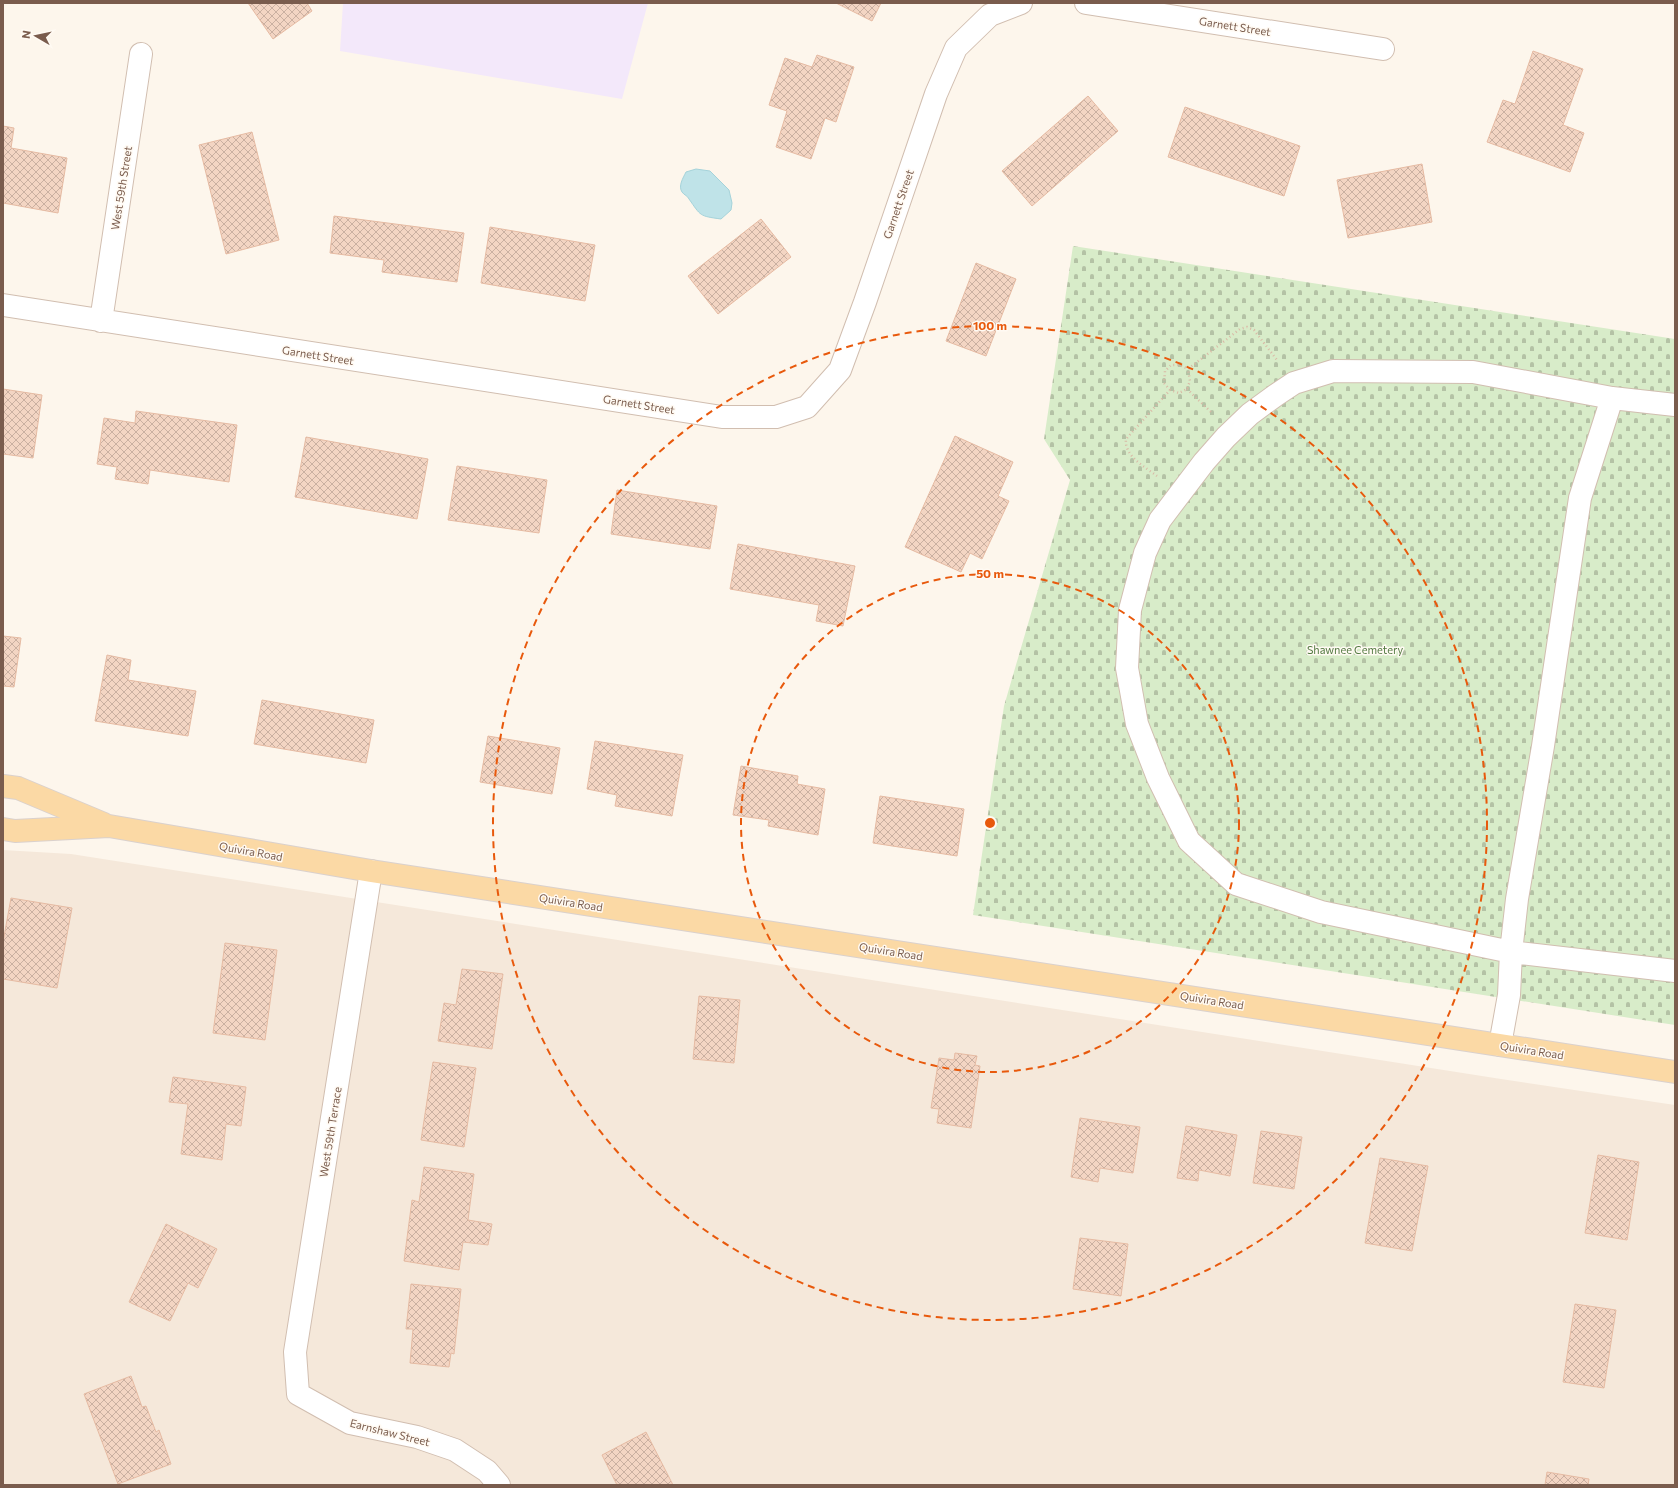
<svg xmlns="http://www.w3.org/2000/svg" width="1678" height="1488" font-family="Commissioner,sans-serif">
<defs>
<pattern id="cemetery-stones" width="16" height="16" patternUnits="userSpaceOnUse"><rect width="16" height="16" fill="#d8ecc9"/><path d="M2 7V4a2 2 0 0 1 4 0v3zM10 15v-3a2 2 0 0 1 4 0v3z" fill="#b4c2a5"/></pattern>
<pattern id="building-cross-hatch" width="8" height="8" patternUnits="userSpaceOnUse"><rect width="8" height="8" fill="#f3d5c3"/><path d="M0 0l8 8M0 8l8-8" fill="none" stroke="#cab0a1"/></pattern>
</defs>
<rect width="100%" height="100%" fill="#fdf6ec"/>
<!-- residential -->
<path fill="#f5e8da" d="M3,850l68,4 1430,225 174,26v380h-1672z"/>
<!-- education -->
<path fill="#f3e8fa" d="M343,3h305l-26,96 -282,-48z"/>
<!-- cemetery -->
<path fill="url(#cemetery-stones)" d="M1073,246l602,93v686l-702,-110 31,-209 66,-226 -26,-41z"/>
<!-- water -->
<path fill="#bfe3e8" stroke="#a5d3da" d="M696,169l14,2 19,19 3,13 -1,7 -10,9c-22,-3 -20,-3 -32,-20 -1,-3 -5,-4 -7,-7 -4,-6 1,-14 4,-20z"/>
<!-- building -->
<path fill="url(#building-cross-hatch)" stroke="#e6bba3" d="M248,3h59l5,8 -39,28z
M836,3h45l-9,18z
M1533,51l50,18 -20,56 21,8 -14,39 -83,-30 16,-42 12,4z
M817,55l37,12 -18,55 -11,-4 -14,41 -35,-12 11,-36 -18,-6 16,-47 27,9z
M1088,96l30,35 -86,75 -30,-35z
M1185,107l115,39 -16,50 -116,-39z
M3,126l11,2 -3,20 56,10 -9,55 -55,-10z
M252,132l27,108 -53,14 -27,-109z
M1422,164l10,58 -84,16 -11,-58z
M334,216l130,17 -7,49 -75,-10 2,-12 -54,-7z
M761,219l30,38 -73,57 -30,-38z
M490,227l105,18 -10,56 -104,-18z
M976,263l40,16 -30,77 -40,-15z
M3,389l39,6 -9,63 -30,-4z
M136,411l101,14 -8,57 -79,-12 -2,14 -33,-5 2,-12 -20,-3 7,-46 31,5z
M955,436l58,26 -15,34 11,5 -27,58 -12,-6 -9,19 -56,-25z
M306,437l122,22 -11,60 -122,-22z
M457,466l90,14 -8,53 -91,-13z
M617,490l100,16 -7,43 -99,-15z
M738,544l117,22 -12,60 -27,-5 3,-16 -89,-16z
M3,636l18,2 -7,49 -11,-1z
M107,655l24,5 -3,20 68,11 -8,45 -93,-15z
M262,700l112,20 -8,43 -112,-19z
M488,736l72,12 -8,46 -72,-12z
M595,741l88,14 -11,61 -57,-10 2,-11 -30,-6z
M741,766l57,10 -1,8 28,5 -7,46 -50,-9 1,-6 -36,-5z
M880,796l84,13 -7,47 -84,-13z
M11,898l61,10 -15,80 -54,-9v-37z
M225,943l52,7 -12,90 -52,-7z
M462,969l41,5 -11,75 -54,-8 6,-38 12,2z
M699,996l41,4 -6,63 -41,-4z
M955,1053l22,3 -2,9 5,1 -9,62 -34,-5 2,-14 -8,-1 8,-50 15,2z
M433,1062l43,6 -12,79 -43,-7z
M173,1077l73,10 -5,39 -15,-2 -4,36 -41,-6 7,-50 -19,-2z
M1080,1118l60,9 -7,46 -33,-5 -2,14 -27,-5z
M1186,1126l51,9 -7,41 -31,-6 -1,11 -21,-3z
M1261,1131l41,6 -8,52 -41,-6z
M1598,1155l41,7 -12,78 -42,-7z
M1380,1158l48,8 -16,85 -47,-8z
M424,1167l50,7 -6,46 24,4 -4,21 -25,-3 -4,28 -55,-9 8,-61 7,2z
M166,1224l51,25 -19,39 -10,-5 -18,38 -41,-19z
M1080,1238l48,6 -7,52 -48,-7z
M411,1284l50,5 -7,65 -3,-1 -2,14 -39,-4 3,-34h-7z
M1575,1304l41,6 -12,78 -41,-6z
M131,1376l11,31 4,-1 10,26 3,-2 12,34 -53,20 -34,-90z
M646,1432l27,53h-56l-15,-30z
M1547,1472l42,7 -1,6h-43z"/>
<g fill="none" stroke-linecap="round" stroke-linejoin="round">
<!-- minor casing -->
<g stroke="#d1beb0" stroke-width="24">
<path id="minor" d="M1086,3l297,46
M3,305l719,112h54l31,-10 33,-37 25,-68 71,-208 20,-46 34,-33 31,-12
M101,321l40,-267
M1612,398l-139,-26 -140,-1 -39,12 -18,12 -26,19 -24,23 -22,25 -44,58 -15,33 -15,57 -3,58 10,56 21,54 31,63 47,43 85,28 190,40 164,19
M371,871l-76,481 3,42 52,29 67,14 38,13 32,21 12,14
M1500,1045l9,-50 2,-43 6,-53 26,-153 37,-248 32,-100 63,7"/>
</g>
<!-- major casing -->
<g stroke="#dad1cd" stroke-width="24">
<path id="major" d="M3,786l15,2 86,36
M3,829l12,2 94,-5 262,45 1304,201"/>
</g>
<!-- path -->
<path stroke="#d9b8a5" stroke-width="2.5" stroke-dasharray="1 3" stroke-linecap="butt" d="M1187,389l24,23
M1170,390l-6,-7 1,-12 6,-6h9l8,4
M1157,476c-12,-9 -33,-20 -31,-37l44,-49 9,3 8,-4 3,-8 -2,-12 52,-40 7,-2 7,3 23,30"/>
<!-- minor -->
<use href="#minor" stroke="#fff" stroke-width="22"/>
<!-- major -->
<use href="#major" stroke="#fbd9a5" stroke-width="22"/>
</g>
<!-- distance rings -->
<g fill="none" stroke="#e8590c" stroke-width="2" stroke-dasharray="7 5">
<circle cx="990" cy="823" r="249"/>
<circle cx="990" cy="823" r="497"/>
</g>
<g text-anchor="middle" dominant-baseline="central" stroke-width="3" stroke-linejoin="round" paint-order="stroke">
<!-- street labels -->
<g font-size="11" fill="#7a5c4d" stroke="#fffaf3">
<text transform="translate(1235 26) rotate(9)">Garnett Street</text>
<text transform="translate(121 188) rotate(-81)">West 59th Street</text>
<text transform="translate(898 204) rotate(-71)">Garnett Street</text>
<text transform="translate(318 355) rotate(9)">Garnett Street</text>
<text transform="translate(639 404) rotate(9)">Garnett Street</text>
<text transform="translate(251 851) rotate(10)">Quivira Road</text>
<text transform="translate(571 902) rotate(9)">Quivira Road</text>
<text transform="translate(891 951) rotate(9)">Quivira Road</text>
<text transform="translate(1212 1000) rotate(9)">Quivira Road</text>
<text transform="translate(1532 1050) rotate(9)">Quivira Road</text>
<text transform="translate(330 1132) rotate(-81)">West 59th Terrace</text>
<text transform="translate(390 1432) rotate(14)">Earnshaw Street</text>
</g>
<!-- park labels -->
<g font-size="11" fill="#537a41" stroke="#fffaf3">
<text x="1355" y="649">Shawnee Cemetery</text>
</g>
</g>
<circle cx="990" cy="823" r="6" fill="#e8590c" stroke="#fffaf3" stroke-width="2"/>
<g font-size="12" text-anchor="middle" font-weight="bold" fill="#e8590c" stroke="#fffaf3" stroke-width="3" stroke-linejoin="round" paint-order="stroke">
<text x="990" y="330">100 m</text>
<text x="990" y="578">50 m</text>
</g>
<!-- border -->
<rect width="1678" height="1488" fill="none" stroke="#7a5c4d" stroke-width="8"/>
<!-- north arrow -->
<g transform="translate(36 36) rotate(279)" stroke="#fffaf3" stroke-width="3" paint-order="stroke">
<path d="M0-3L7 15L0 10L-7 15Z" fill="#7a5c4d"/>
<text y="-6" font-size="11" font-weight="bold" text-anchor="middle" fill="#7a5c4d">N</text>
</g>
</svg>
